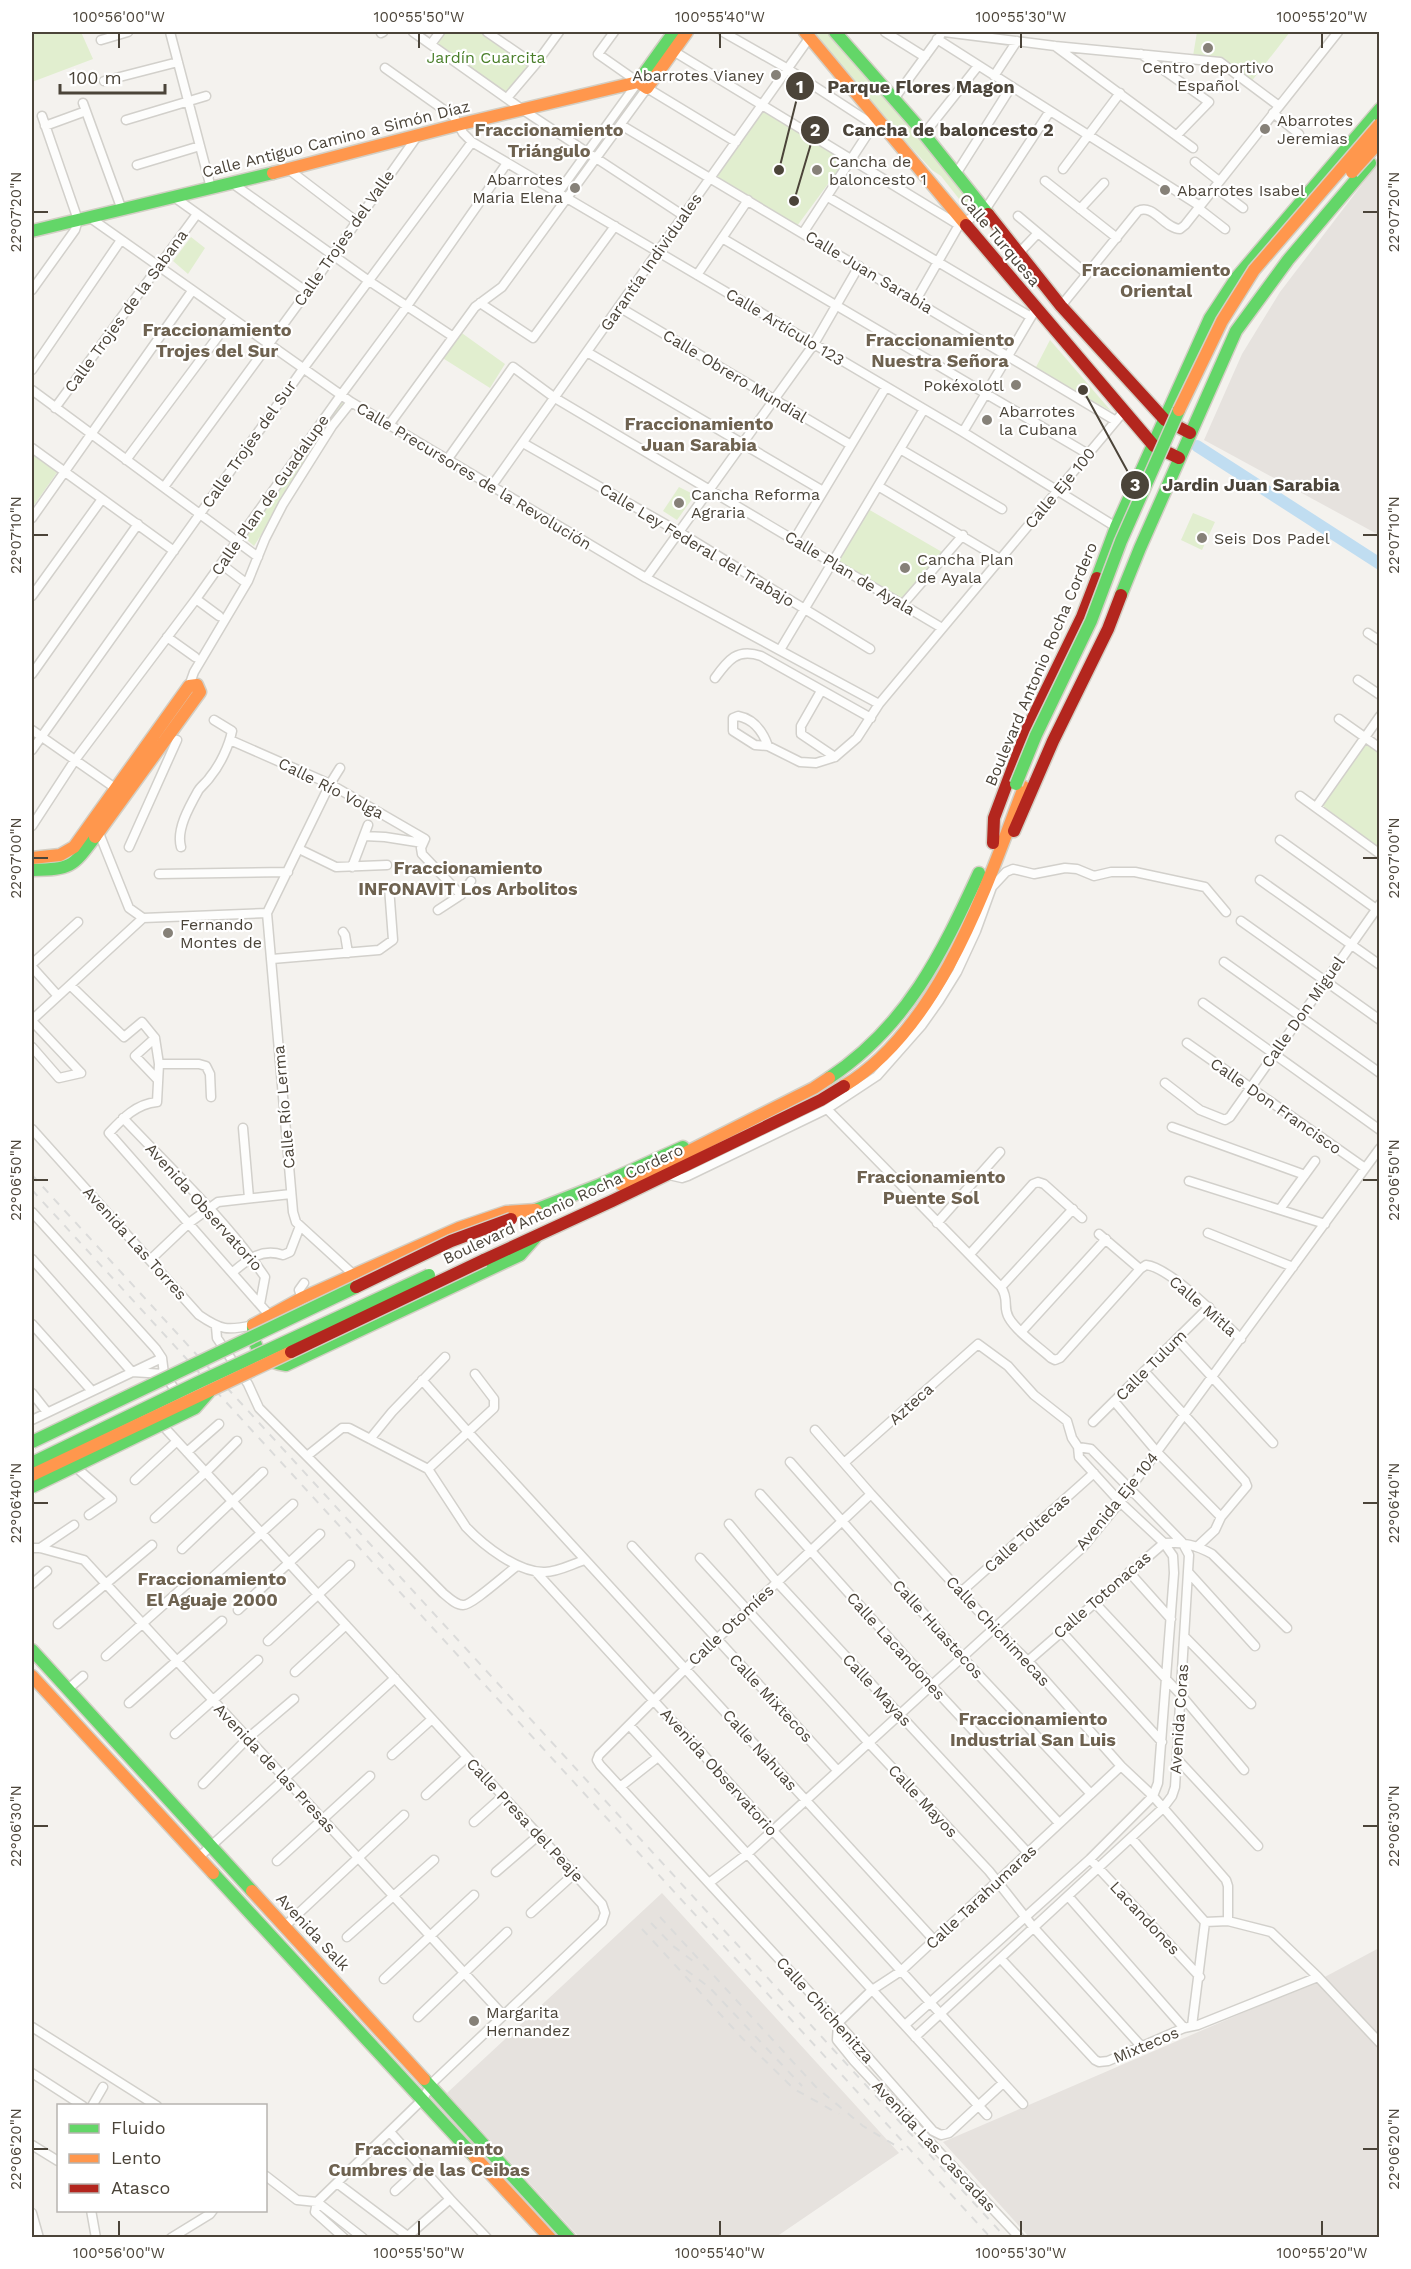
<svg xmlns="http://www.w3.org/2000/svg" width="1411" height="2269" font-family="'Work Sans',sans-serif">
<rect width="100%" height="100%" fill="#f4f2ee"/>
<!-- industrial -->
<path fill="#e6e2de" d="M1379,162v373l-175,-95 38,-86 38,-62z
M662,1893l237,260 -123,84h-197l-132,-144z
M1379,1948v289h-350l-86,-95 378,-163z"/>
<!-- green -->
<path fill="#e1eecf" d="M32,32h49l12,27 -61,23z
M443,32h41l50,33 -27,32 -73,-53z
M813,32h17l46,51 99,125 -4,6 -30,-38 -9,-6 -23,-25z
M1197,32h93l-39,50 -31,-23 -27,-3z
M762,110l83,51 -48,65 -84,-48z
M191,237l14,11 -17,26 -15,-13z
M459,331l46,33 -15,24 -49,-31z
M1050,340l61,71 -76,-42z
M340,401l4,3 -90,142 -10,-9z
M32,452l26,19 -26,37z
M679,487l16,8 -18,25 -14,-9z
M868,509l74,43 -39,48 -67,-39z
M1193,513l22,9 -13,28 -21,-10z
M1365,738l14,10v101l-57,-44z"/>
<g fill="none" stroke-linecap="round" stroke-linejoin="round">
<!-- river -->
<path stroke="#c0ddf1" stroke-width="12" d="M1197,446l183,118"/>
<!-- street casing -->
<g stroke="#d2d0cb" stroke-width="11">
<path id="street" d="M170,32l41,156
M413,32l110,78 161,106
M487,32l48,33
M723,32l65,37 86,56
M885,32l40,25
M944,32l111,14 165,16 59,44
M381,33l2,-1
M937,39l263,167
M101,40l27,-8
M431,44l9,-12
M1055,46l138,102
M670,49l289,176
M1141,54l68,48 -32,33
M385,68l69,49 9,16 9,9 491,290 153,95
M994,76l23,-35
M104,81l74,-19
M507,98l28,-33 24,-33
M894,99l46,-63
M83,103l39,107
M1273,113l26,21
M126,120l80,-24
M621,125l495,296
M45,126l41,-15
M924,134l54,-68
M1195,162l24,19
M137,165l63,-19
M288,169l68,52
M1063,169l57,-76
M956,174l55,-87
M1045,181l72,57
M232,183l137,98 83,55
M1215,187l28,21
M558,193l80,-111 -40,-28 16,-22
M174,197l133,95
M828,197l203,120
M1198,208l27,21
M1080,209l24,-26
M1018,216l69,58
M89,217l262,185 295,176 233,126
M803,233l73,-112
M722,238l366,216
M1019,253l19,-20
M697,275l51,-75
M32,290l43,-60 3,-10 -36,-104
M916,300l43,-75 26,-15 65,-99
M480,303l53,35 82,-112
M1061,306l77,-95c15,-8 27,18 42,18l5,-4 153,-193
M619,307l232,138
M587,352l236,139
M32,370l89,-130
M32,390l226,167
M55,408l142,-194
M389,425l86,-118 27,-20 145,-199 89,54
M963,432l71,-120
M523,443l156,89 191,117
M32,448l142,103
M900,449l102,60
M126,460l105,-141
M447,460l66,-93 42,31 387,230
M878,486l122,73
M164,487l143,-195 111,-157
M491,487l319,-450
M32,518l160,-227
M794,540l92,-153
M221,564l21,16
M646,578l168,-234 45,-78
M32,596l70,-97
M196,599l23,17
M903,604l60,-69
M1368,633l12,8
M167,637l28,20
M780,650l144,-241
M32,674l106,-150
M715,678c13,-18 22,-30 46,-22l110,62
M1358,680l22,15
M189,686l5,-14 54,-91 17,-42 18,-35 49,-78 19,-24
M821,691l-20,35v8l34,23
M1339,719l41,29
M32,730l86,60
M230,740l100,44 95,55 -4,9 1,6 39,41
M768,746c-5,-14 -14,-27 -30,-30l-5,2v13l22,14 13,1 32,16 16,1 19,-6 22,-19 22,-34 246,-294
M32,750l271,-381 169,-227
M1300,796l80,58
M1316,807l64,-91
M32,826l43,-66 121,-161 145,-204 66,-89 100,-143
M95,830l4,3 30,75 14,10
M364,836l21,1 38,6
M1280,840l99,71
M129,847l48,-107
M181,847c-5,-17 8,-40 17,-56 3,-5 9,-9 12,-14 10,-12 19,-31 22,-46l-18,-11
M299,849l37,18 51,-2
M352,867l16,-42
M159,874l129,-2
M1260,880l120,85
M438,910l23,-15 10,-14
M267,913l26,299 3,10 58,53
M267,913l63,-129 10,-16
M1241,921l139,99
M343,932l2,3 3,18
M272,959l107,-9 14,-10 -4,-53
M1224,962l156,111
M32,964l46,-42
M32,967l26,29
M70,985l54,52 18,-15 13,16
M1203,1003l177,127
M32,1020l111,-102 124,-5
M32,1021l49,52
M155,1038l4,26 -2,38c-21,2 -34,16 -48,31l161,183
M155,1038l-20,18 22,23
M1187,1043l178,125
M32,1047l27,31 22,-5
M159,1064h40l7,2 4,8 1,23
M1165,1083l35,27 25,10 5,-3 150,-213
M827,1109l174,178c9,14 1,19 8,31 8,14 30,29 42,40l4,2 5,-2 80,-89 6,-4c24,2 77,57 95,74
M123,1118c49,52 102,101 142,159l-5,27
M1172,1127l133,48
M243,1128l6,70
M32,1129l167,186c22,15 28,16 54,10
M669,1175l13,3 6,-2 139,-67 50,-33 45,-51 17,-24 18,-29 19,-41 16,-44 14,-15 7,-3 21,5 31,-6 12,1 17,7 17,-4h24l70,15 21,25
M1189,1181l136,43
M1280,1209l35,-48
M32,1212l124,137 6,9 2,16
M937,1223l63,-71
M1208,1233l85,34
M1099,1234l41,35
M970,1254l63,-70 5,-2 6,2 38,34
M32,1259l100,113 32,2 14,20
M150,1260l39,-37 29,-21 73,-8
M233,1272c15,-13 29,-24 50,-17l7,-3 10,-26
M1001,1287l72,-78
M302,1298l-3,-8 5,-7
M32,1324l60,67
M216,1327l1,11 31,46 11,24 184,185c6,5 13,12 20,12 8,1 44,-32 54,-39
M1022,1331l84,-92
M1177,1339l96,104
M1144,1371l101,110 2,5 -26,31 -6,13 -17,16
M422,1380l46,52 466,508
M32,1393l15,19
M1114,1401l43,51 64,65
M32,1420l130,-62
M1093,1422l116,-115
M165,1428l437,476 3,9 -3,9 -171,162 -8,15 -106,103 -2,10 29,26
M815,1430l56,64 122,133 35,34 93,105 32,30 73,84 2,6v35
M370,1439l22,-27 53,-55
M187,1452l32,-28
M307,1456l35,-28h7l79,41 38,58c17,18 52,46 79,45 13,0 27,-8 40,-12
M790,1462l172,195 129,137
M844,1463l134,-119 30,22 26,29 33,26 5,17 6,9 1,10 41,45 44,41 9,13 1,17 -16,210 -5,13 -63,63 -185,166
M428,1469l66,-61v-9l-19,-25
M79,1470l33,29 -23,16
M135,1480l42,-39
M760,1494l171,191 128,138
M871,1494l-185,174 -87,87 -2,5 3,5 238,258 95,108 8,4 8,-2 54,-50
M155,1518l54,-49 28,-28
M729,1524l48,58 251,271
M632,1546l205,224
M32,1548h8l44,12 419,455
M40,1548l34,-23
M182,1549l81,-77
M700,1558l168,184 121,129 45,57 108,119
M536,1572l487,532
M1129,1572l42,47
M1189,1573l66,73
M214,1576l79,-72
M32,1584l15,-13
M961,1592l133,-119
M1094,1602l87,93 63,75
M238,1610l82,-76
M58,1624l94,-79
M1061,1631l101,111
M1185,1637l66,67
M268,1641l82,-76
M106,1656l82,-73
M1028,1661l136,-118c19,-1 32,2 48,11l75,74
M295,1672l51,-47
M68,1689l15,-13
M129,1703l93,-82
M629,1725l358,390
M175,1734l83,-74
M392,1755l40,-36
M1178,1760l80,86
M203,1784l45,-46 46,-39
M620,1787l38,-30
M426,1795l41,-38
M474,1822l29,-26
M1131,1838l74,84
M199,1857l196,-179
M1090,1859l110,118
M277,1861l93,-85
M496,1872l43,-37
M709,1883l38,-29 336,-307 37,-45 260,-354
M1068,1896l116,132
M531,1913l43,-39
M1205,1922l23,-1 43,11 47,45 62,66
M285,1926l119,-111
M347,1937l87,-77
M1001,1959l94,101 4,2 9,-1 76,-33 14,-3 120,-48
M384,1979l90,-84
M418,2017l89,-85
M838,2023l34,-33 29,-19 220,-205
M838,2023l-1,17 17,21 166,177
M1192,2026l13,-104
M32,2027l125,79
M915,2037l248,-229 9,-12 3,-9 14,-232 -7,-13 -91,-93 -13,-2
M32,2073l51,33
M92,2106l11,-19
M390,2132l60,67 37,39
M32,2145l26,16
M266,2176l31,24 20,2 46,36
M337,2183l73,55
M395,2191l26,-24
M91,2210l5,28
M32,2213l7,25
M408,2236l42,-37
M171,2238l39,-24 3,-4"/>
</g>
<!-- fast casing -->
<g stroke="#d3cfc5" stroke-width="15">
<path id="fast" d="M835,32l81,92 72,90
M638,82l36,-50
M32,231l241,-58
M1097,578l19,-51 94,-209 27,-41 143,-168
M1121,595l19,-47 96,-217 52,-71 82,-97
M32,870c39,-1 40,-2 63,-33
M829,1078c78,-52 112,-123 150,-205
M530,1212l69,-27 84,-38
M253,1325c-1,24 10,37 33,40l234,-110 15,-17
M32,1650l220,241
M213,1873l261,283
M424,2079l145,159"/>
</g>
<!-- slow casing -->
<g stroke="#d3cfc5" stroke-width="15">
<path id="slow" d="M805,32l161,193
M273,173l184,-48 181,-43 9,6 40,-56
M32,858l28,-3 14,-8 115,-161 8,-1 3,7 -105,145
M844,1086c96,-58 142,-199 180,-299
M622,1185l192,-97 15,-10
M253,1325l49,-27 157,-70 47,-16 30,-2
M32,1676l181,197
M252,1891l172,188
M474,2156l76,82"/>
</g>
<!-- jam casing -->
<g stroke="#d3cfc5" stroke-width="15">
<path id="jam" d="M988,214l73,92 104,114 25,13
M966,225l188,221 25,12
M1014,831l39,-90 55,-112 13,-34
M993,843l1,-25 33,-88 55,-113 15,-39
M484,1260l128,-59 209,-101 23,-14"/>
</g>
<!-- street -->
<use href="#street" stroke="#fdfdfc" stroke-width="8"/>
<!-- fast -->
<use href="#fast" stroke="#63d668" stroke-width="12"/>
<!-- slow -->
<use href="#slow" stroke="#ff974d" stroke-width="12"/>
<!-- jam -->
<use href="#jam" stroke="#b3261e" stroke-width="12"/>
<!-- rail -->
<path stroke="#dbdbda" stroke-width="2" stroke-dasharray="8 8" stroke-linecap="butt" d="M32,1175l974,1063
M32,1190l959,1048
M660,1917l156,170 47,39 40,24
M651,1923l22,23 20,15
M642,1929l101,110 51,50 45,25
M686,1970l23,17 93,99"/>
<!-- fast-bridge casing -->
<g stroke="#d3cfc5" stroke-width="15" stroke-linecap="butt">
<path id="fast-bridge" d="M1016,784l20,-49 55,-114 30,-80 58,-131
M32,1442l324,-155
M32,1463l165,-80 232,-108
M32,1487l163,-79 14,-16"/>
</g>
<!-- slow-bridge casing -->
<g stroke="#d3cfc5" stroke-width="15" stroke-linecap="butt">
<path id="slow-bridge" d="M1352,172l28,-31
M1179,410l43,-89 32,-51 126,-146
M32,1475l259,-123"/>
</g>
<!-- jam-bridge casing -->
<g stroke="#d3cfc5" stroke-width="15" stroke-linecap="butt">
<path id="jam-bridge" d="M356,1287l95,-46 60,-22
M291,1352l193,-92"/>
</g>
<!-- fast-bridge -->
<use href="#fast-bridge" stroke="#63d668" stroke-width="12"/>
<!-- slow-bridge -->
<use href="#slow-bridge" stroke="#ff974d" stroke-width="12"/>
<!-- jam-bridge -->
<use href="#jam-bridge" stroke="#b3261e" stroke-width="12"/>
</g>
<!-- ticks -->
<path fill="none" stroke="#4b4439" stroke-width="2" d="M119,33v15M419,33v15M720,33v15M1021,33v15M1322,33v15M33,212h15M1363,212h15M33,535h15M1363,535h15M33,858h15M1363,858h15M33,1180h15M1363,1180h15M33,1503h15M1363,1503h15M33,1826h15M1363,1826h15M33,2149h15M1363,2149h15M119,2221v15M419,2221v15M720,2221v15M1021,2221v15M1322,2221v15"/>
<!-- markers -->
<g fill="#868178" stroke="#fff" stroke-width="2">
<circle cx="1208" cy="48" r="6"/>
<circle cx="776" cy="75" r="6"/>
<circle cx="1265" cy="129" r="6"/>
<circle cx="817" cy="170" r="6"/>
<circle cx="575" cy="188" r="6"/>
<circle cx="1165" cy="190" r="6"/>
<circle cx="1016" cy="385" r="6"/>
<circle cx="987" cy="420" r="6"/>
<circle cx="679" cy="503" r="6"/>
<circle cx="1202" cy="538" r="6"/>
<circle cx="905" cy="568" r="6"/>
<circle cx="168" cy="933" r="6"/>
<circle cx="474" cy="2021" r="6"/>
</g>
<g text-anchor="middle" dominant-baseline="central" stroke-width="4.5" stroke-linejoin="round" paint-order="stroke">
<!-- park labels -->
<g font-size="16" fill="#4a7f2a" stroke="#fff">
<text x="486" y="57">Jardín Cuarcita</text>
</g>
<!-- poi labels -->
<g font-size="16" fill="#4b4439" stroke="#fff" text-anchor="start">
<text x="1208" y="67" text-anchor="middle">Centro deportivo<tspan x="1208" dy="18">Español</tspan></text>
<text x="764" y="75" text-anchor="end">Abarrotes Vianey</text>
<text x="1277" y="120">Abarrotes<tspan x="1277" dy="18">Jeremias</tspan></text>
<text x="829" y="161">Cancha de<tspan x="829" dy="18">baloncesto 1</tspan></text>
<text x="563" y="179" text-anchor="end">Abarrotes<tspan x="563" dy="18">Maria Elena</tspan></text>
<text x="1177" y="190">Abarrotes Isabel</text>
<text x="1004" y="385" text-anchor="end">Pokéxolotl</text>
<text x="999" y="411">Abarrotes<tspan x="999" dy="18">la Cubana</tspan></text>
<text x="691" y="494">Cancha Reforma<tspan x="691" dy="18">Agraria</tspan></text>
<text x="1214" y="538">Seis Dos Padel</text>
<text x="917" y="559">Cancha Plan<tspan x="917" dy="18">de Ayala</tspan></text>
<text x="180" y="924">Fernando<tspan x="180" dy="18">Montes de</tspan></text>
<text x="486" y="2012">Margarita<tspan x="486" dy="18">Hernandez</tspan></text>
</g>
<!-- street labels -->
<g font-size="16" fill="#4b4439" stroke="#fff">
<text transform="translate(336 139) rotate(-14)">Calle Antiguo Camino a Simón Díaz</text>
<text transform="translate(344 238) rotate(-55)">Calle Trojes del Valle</text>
<text transform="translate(1000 240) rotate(50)">Calle Turquesa</text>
<text transform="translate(651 262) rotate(-55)">Garantía Individuales</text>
<text transform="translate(869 272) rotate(31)">Calle Juan Sarabia</text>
<text transform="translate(126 311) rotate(-54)">Calle Trojes de la Sabana</text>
<text transform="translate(785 327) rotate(31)">Calle Artículo 123</text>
<text transform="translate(735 376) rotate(31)">Calle Obrero Mundial</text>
<text transform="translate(249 444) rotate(-55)">Calle Trojes del Sur</text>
<text transform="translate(474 476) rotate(31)">Calle Precursores de la Revolución</text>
<text transform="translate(1060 488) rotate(-50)">Calle Eje 100</text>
<text transform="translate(270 495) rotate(-55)">Calle Plan de Guadalupe</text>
<text transform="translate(697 545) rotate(31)">Calle Ley Federal del Trabajo</text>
<text transform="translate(850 573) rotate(31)">Calle Plan de Ayala</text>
<text transform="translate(1041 664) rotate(-67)">Boulevard Antonio Rocha Cordero</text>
<text transform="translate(331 788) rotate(27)">Calle Río Volga</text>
<text transform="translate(1303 1012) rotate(-55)">Calle Don Miguel</text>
<text transform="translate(1276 1106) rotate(35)">Calle Don Francisco</text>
<text transform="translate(284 1107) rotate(-95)">Calle Río Lerma</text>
<text transform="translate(563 1204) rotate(-25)">Boulevard Antonio Rocha Cordero</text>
<text transform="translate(204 1207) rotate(48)">Avenida Observatorio</text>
<text transform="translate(135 1243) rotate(48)">Avenida Las Torres</text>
<text transform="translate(1203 1306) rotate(41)">Calle Mitla</text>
<text transform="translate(1151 1365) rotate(-45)">Calle Tulum</text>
<text transform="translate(911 1404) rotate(-42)">Azteca</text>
<text transform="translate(1117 1501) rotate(-51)">Avenida Eje 104</text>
<text transform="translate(1027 1533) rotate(-42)">Calle Toltecas</text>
<text transform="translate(1102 1595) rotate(-41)">Calle Totonacas</text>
<text transform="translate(731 1625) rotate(-43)">Calle Otomíes</text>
<text transform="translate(938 1629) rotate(48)">Calle Huastecos</text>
<text transform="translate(998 1631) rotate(47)">Calle Chichimecas</text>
<text transform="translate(896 1646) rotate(48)">Calle Lacandones</text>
<text transform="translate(877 1690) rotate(47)">Calle Mayas</text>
<text transform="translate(771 1698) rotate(47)">Calle Mixtecos</text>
<text transform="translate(1179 1719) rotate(-86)">Avenida Coras</text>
<text transform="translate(760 1750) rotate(48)">Calle Nahuas</text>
<text transform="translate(275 1768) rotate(47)">Avenida de las Presas</text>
<text transform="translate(719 1772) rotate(48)">Avenida Observatorio</text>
<text transform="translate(923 1801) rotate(47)">Calle Mayos</text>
<text transform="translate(525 1820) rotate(47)">Calle Presa del Peaje</text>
<text transform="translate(981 1897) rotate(-43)">Calle Tarahumaras</text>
<text transform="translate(1145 1918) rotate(47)">Lacandones</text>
<text transform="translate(313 1932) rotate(47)">Avenida Salk</text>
<text transform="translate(825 2010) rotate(48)">Calle Chichenitza</text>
<text transform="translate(1146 2045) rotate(-23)">Mixtecos</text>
<text transform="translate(934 2146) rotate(47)">Avenida Las Cascadas</text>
</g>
<!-- neighbourhood labels -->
<g font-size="18" font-weight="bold" fill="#6e6250" stroke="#fff">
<text x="549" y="129">Fraccionamiento<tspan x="549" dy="21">Triángulo</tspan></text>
<text x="1156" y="269">Fraccionamiento<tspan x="1156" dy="21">Oriental</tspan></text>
<text x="217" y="329">Fraccionamiento<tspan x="217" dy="21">Trojes del Sur</tspan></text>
<text x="940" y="339">Fraccionamiento<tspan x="940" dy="21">Nuestra Señora</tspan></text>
<text x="699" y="423">Fraccionamiento<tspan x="699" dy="21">Juan Sarabia</tspan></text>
<text x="468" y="867">Fraccionamiento<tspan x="468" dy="21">INFONAVIT Los Arbolitos</tspan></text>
<text x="931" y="1176">Fraccionamiento<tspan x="931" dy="21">Puente Sol</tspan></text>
<text x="212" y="1578">Fraccionamiento<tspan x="212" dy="21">El Aguaje 2000</tspan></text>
<text x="1033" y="1718">Fraccionamiento<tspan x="1033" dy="21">Industrial San Luis</tspan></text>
<text x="429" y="2148">Fraccionamiento<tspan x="429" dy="21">Cumbres de las Ceibas</tspan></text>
</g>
</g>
<!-- callouts -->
<path fill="none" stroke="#4b4439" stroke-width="2" d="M779 170L800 86M794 201L815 130M1083 390L1135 485"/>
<g fill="#4b4439" stroke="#fff" stroke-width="2">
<circle cx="779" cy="170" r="6"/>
<circle cx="794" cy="201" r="6"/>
<circle cx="1083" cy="390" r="6"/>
<circle cx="800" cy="86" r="15"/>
<circle cx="815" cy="130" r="15"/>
<circle cx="1135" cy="485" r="15"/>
</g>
<g font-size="18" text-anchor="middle" font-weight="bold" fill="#fff">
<text x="800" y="93">1</text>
<text x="815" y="136">2</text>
<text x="1135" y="491">3</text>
</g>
<g font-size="18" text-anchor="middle" font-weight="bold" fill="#4b4439" stroke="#fff" stroke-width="4.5" stroke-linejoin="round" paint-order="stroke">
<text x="921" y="93">Parque Flores Magon</text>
<text x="948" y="136">Cancha de baloncesto 2</text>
<text x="1251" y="491">Jardin Juan Sarabia</text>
</g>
<!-- border -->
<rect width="1411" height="2269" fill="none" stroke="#ffffff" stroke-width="66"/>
<!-- legend -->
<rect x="57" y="2104" width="210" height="108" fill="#ffffff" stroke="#b7b4b0" stroke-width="1.5"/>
<rect x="69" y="2124" width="30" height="9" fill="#63d668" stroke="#b7b4b0" stroke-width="1.5"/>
<text x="111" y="2134" font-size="18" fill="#4b4439">Fluido</text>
<rect x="69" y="2154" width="30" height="9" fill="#ff974d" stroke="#b7b4b0" stroke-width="1.5"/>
<text x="111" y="2164" font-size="18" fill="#4b4439">Lento</text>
<rect x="69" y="2184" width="30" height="9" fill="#b3261e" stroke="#b7b4b0" stroke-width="1.5"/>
<text x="111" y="2194" font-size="18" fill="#4b4439">Atasco</text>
<!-- scale -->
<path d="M60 84v9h105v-9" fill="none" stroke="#4b4439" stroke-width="3"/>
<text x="69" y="84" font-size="18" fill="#4b4439" stroke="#ffffff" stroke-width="4.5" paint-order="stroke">100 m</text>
<rect x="33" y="33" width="1345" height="2203" fill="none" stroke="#4b4439" stroke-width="2"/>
<g font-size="15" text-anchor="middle" fill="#4b4439">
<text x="119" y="22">100°56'00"W</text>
<text x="419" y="22">100°55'50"W</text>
<text x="720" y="22">100°55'40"W</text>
<text x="1021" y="22">100°55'30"W</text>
<text x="1322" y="22">100°55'20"W</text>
<text transform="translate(16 212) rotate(-90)" y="5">22°07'20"N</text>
<text transform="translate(1394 212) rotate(-90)" y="5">22°07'20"N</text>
<text transform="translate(16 535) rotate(-90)" y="5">22°07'10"N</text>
<text transform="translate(1394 535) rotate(-90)" y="5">22°07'10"N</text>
<text transform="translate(16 858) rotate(-90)" y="5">22°07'00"N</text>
<text transform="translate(1394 858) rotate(-90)" y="5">22°07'00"N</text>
<text transform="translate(16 1180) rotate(-90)" y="5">22°06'50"N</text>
<text transform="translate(1394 1180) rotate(-90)" y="5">22°06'50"N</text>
<text transform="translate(16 1503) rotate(-90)" y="5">22°06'40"N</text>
<text transform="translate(1394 1503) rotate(-90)" y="5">22°06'40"N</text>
<text transform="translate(16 1826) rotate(-90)" y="5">22°06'30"N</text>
<text transform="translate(1394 1826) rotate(-90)" y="5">22°06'30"N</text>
<text transform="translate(16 2149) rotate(-90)" y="5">22°06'20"N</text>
<text transform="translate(1394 2149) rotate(-90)" y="5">22°06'20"N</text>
<text x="119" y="2258">100°56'00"W</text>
<text x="419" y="2258">100°55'50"W</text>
<text x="720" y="2258">100°55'40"W</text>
<text x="1021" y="2258">100°55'30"W</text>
<text x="1322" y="2258">100°55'20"W</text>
</g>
</svg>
